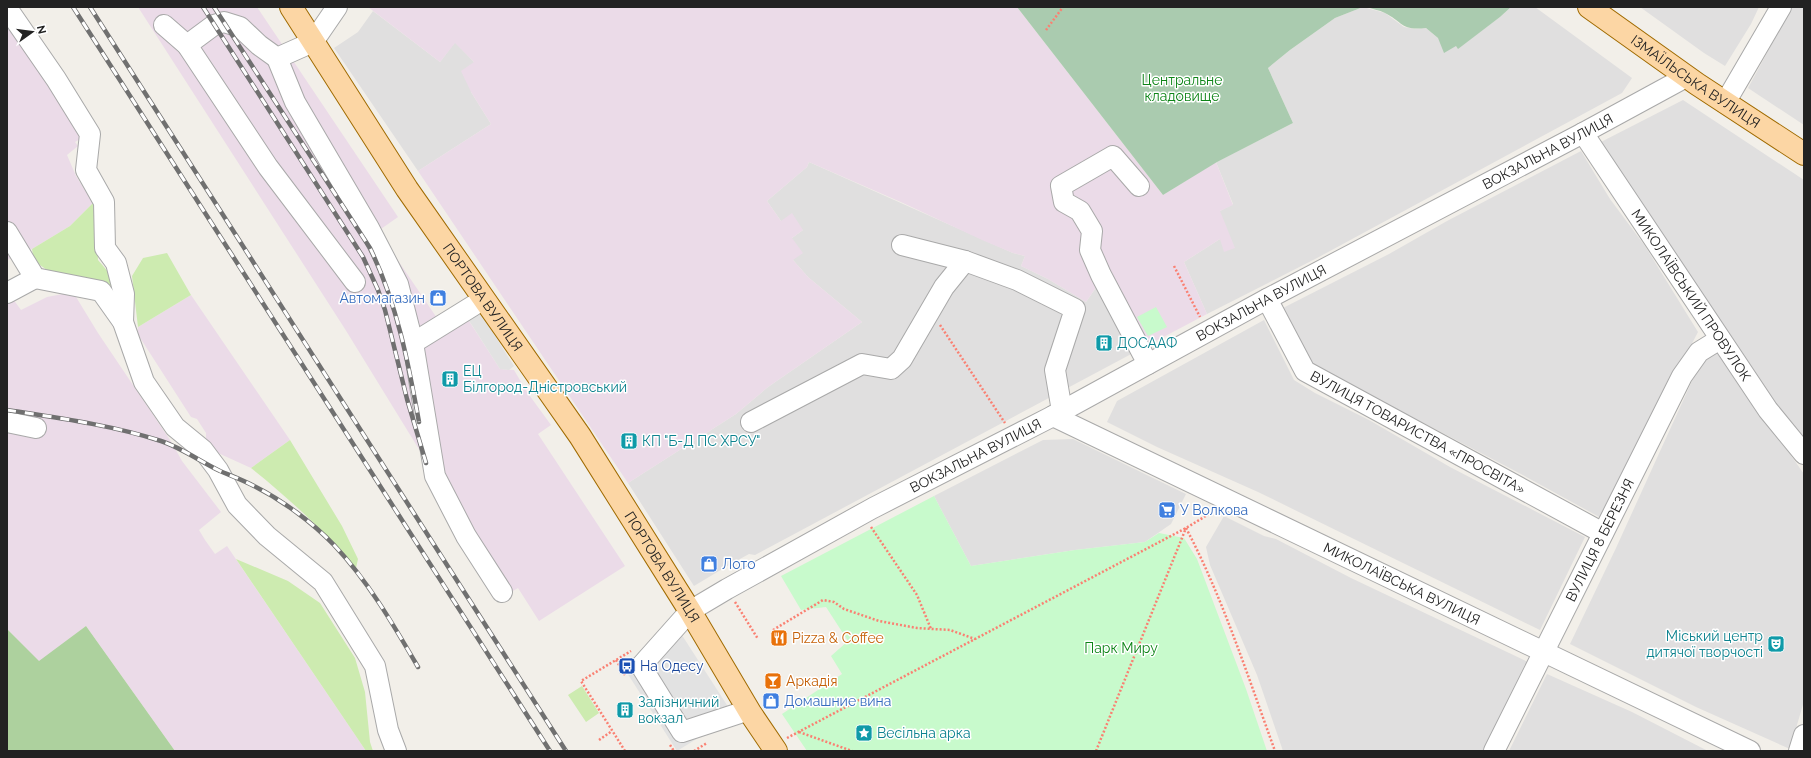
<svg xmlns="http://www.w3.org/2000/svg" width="1811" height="758" font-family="Raleway,sans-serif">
<rect width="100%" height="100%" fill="#f2efe9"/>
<!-- residential -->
<path fill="#e0dfdf" d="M1363,7l22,6 19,14 11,2 11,-1 12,10 18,7 2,3 42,-31 11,-10h24l97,71 -10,15 -305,165 -110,56 -23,-52 36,-23v-28l13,-7 -17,-42 77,-39 -25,-55 22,-18 45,-32z
M1640,7h119l-8,17 -26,42 -21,-13z
M1792,7h12v118l-56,-37z
M373,11l67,51 15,-20 19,20 -3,30 20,32 -73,47 -84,-123 24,-16z
M1683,100l121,80v263l-53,-71 -82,-129 -70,-100z
M1581,151l29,48 35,47 53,86 -97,186 -82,-45 -208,-109 -30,-55 108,-55 58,-33z
M809,162l204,91 12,3 -4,10 27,13 38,23 11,-16 38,66 -380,203 -6,-1 -20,11 -35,21 -66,-103 108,-69 32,-27 94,-65 -54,-45 -15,-17 -1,-22 11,-8 -22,-9 -14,-20 40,-34z
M1264,320l30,60 21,13 54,27 81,47 135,70 -45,93 -282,-138 -101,-45 -50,-25 10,-21z
M1716,350l88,124v227l-14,48 -94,-42 -126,-63 46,-96 76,-167 14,-26z
M1073,439l113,55 -15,30 -26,18 -70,8 -104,16 -37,-70 109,-56z
M1224,516l40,20 12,3 75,39 179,85 -46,88h-201l-26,-76 -47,-110 -4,-18z
M1547,674l85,38 76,39h-199z"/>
<!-- industrial -->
<path fill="#ebdbe8" d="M138,7h119l141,210 -20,14 61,90 21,-14 40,62 14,1 13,22 24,33 -13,9 87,132 -86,55 -21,-33 -10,6 -163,-265z
M368,7h649l146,188 53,-33 17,43 -13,6 15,37 -11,4 -4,-13 -36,23 23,52 -72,38 -38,-66 -11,16 -38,-23 -27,-13 4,-10 -12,-3 -31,-13 -79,-37 -94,-41 -2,5 -40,34 14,20 11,-8 11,17 -11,8 11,15 -10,7 15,17 54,45 -94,65 -32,27 -108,69 -210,-312 73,-47 -20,-32 -10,-21 13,-9 -19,-19 -15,19z
M7,23l78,113 -10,6 3,4 -11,9 9,21 17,27 -23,23 -38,23 -25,11z
M7,287l6,12 8,11 26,-13 26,-5 25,41 74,110 10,18 39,51 -22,18 6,10 10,14 12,-8 139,205h-191l-89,-125 -47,36 -32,-33z
M191,295l99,145 -39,28 -33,-15 -12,-14v-6l-9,-14 -6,-2 -54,-84 1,-6z"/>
<!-- grass -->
<path fill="#cdebb0" d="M93,203l3,20 2,37 12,14 5,16 -14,-8 -51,-10 -16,-11 -2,-12 38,-23z
M167,253l24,42 -53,32 -6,-51 11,-18z
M290,440l52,86 16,33 -2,9c-32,-37 -67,-70 -105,-100z
M236,559l52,22 32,22 35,55 10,34 5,50 3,9h-7z
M582,686l17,27 -13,9 -18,-27z"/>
<!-- forest -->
<path fill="#add19e" d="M86,626l89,125h-168v-122l32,32z"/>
<!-- cemetery -->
<path fill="#aacbaf" d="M1017,7h346l-28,11 -45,32 -22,18 25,55 -76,39 -54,33z
M1366,7h145l-11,10 -42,32 -2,-3 -12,7 -6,-15 -12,-10c-25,3 -23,-6 -41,-15 -6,-3 -13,-4 -19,-6z"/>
<!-- park -->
<path fill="#c8facc" d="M1156,307l11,20 -19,9 -11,-19z
M934,496l37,70 104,-16 70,-8 14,-9 25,5 13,21 49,130 21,62h-460l-25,-37 60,-40 -11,-18 17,-15 -22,-34 -25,3 -20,-34z"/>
<!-- parking -->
<path fill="#e2e2e2" d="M480,312l34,54 -5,4 -9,-1 -32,-50z
M678,629l56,87 -57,35 -55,-86z"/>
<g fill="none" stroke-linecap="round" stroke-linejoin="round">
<!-- minor casing -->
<g stroke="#a9a9a9" stroke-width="22">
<g id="minor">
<path d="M7,8l49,71 34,55 -4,36 18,32 1,46 11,15 8,31 -1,28"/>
<path d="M164,25l23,20 81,122 87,115"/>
<path d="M187,45l27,-20 10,-3 16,5 19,18 18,13 36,-16 24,-35"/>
<path d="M277,58l18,44 74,126 29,56 15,59 22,133 31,60 36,56"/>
<path d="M1725,103l56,-96"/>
<path id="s1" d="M1583,133l185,277 36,44"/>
<path d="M1139,186l-26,-30 -52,30 3,16 16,9 12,20 -2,19 11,25 47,89"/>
<path d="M7,232l28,46 66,13 22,31 21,60 31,45 28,23 15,20 19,35 30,31 56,46 52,84 13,64 8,21"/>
<path d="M902,245l63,16 52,19 58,29 -20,61 7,41"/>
<path d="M7,293l28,-15"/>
<path id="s2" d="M1267,299l38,72 298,162"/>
<path d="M413,343l71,-44"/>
<path id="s3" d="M1053,416l697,335"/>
<path d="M7,422l29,6"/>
<path d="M751,422l111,-58 29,5 11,-10 42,-72 21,-26"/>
<path id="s4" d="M749,710l-67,22 -41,-66 49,-55 37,-22 146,-81 180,-92 214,-117 316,-166 103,-56"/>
<path id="s5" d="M1494,751l188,-375 17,-24 21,-13"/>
<path d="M1799,751l5,-16"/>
</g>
</g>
<!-- major casing -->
<g stroke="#a06b00" stroke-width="24">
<g id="major">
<path id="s6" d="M291,7l116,182 173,247 110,175 61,103 25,37"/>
<path id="s7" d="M1589,7l108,77 107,70"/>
</g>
</g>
<!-- path -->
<path stroke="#fa8072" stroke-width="2.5" stroke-dasharray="2 2" stroke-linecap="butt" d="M1046,30l17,-23
M1174,266l26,51
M940,325l65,98
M871,527l46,68 14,34
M1186,528c37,70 62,149 89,223
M735,602l23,37
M773,630l50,-30 11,2 10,7 35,12 38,7 33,2 25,9
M616,660l9,15
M799,732l53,19
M787,738l399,-210 28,-17
M599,740l13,-9
M670,745l4,6
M625,751l-44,-70 50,-30
M694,751l13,-8
M1096,751l90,-223"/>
<!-- minor -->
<use href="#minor" stroke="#fff" stroke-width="20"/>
<!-- major -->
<use href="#major" stroke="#fcd6a4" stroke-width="22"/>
<!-- rail casing -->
<g stroke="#707070" stroke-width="4.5">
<path id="rail" d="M73,7l477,744
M90,7l476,744
M203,7l160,250 15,33 7,20 22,89 19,64
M214,7l156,241c27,56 38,113 49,174
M7,410c52,8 104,15 154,31 21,7 40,21 59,30 12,5 23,9 34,15 28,14 58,36 80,59 34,36 59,79 84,122"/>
</g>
<!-- rail -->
<use href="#rail" stroke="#fff" stroke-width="3" stroke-dasharray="9" stroke-linecap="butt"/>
</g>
<!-- icons -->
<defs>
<g id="shop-square" transform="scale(0.9)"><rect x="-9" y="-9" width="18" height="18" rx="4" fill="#3f7fe0" stroke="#fff"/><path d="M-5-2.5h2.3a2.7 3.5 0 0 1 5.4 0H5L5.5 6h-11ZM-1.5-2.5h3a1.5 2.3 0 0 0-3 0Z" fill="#fff"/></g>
<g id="building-square" transform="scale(0.9)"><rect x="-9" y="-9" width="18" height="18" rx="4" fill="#0f9aa8" stroke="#fff"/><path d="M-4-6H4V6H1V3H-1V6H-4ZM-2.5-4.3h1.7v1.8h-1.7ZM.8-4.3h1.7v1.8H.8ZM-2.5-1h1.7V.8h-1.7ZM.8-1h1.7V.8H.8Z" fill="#fff"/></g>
<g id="supermarket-square" transform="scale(0.9)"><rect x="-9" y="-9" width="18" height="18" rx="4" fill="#3f7fe0" stroke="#fff"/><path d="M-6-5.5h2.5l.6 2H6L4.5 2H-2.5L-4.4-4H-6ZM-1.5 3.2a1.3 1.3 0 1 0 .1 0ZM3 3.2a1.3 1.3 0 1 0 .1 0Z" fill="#fff"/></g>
<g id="restaurant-square" transform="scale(0.9)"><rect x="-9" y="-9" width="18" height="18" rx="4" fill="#e8710a" stroke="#fff"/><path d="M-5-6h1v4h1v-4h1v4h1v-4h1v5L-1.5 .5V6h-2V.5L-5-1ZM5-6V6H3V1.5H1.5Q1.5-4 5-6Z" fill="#fff"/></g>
<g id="theatre-square" transform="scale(0.9)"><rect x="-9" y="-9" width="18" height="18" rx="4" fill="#0f9aa8" stroke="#fff"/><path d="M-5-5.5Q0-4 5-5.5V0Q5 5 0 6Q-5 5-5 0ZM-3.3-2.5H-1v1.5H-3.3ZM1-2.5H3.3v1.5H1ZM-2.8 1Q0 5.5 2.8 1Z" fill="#fff"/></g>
<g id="bus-square" transform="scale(0.9)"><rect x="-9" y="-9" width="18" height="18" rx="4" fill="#1a4fb4" stroke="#fff"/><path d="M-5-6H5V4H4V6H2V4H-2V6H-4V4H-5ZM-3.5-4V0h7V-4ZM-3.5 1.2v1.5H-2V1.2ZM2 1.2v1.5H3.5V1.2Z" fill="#fff"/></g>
<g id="bar-square" transform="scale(0.9)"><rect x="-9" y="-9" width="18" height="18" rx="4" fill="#e8710a" stroke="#fff"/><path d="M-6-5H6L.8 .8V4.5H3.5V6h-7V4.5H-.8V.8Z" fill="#fff"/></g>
<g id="sight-square" transform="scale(0.9)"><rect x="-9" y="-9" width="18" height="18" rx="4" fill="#0f9aa8" stroke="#fff"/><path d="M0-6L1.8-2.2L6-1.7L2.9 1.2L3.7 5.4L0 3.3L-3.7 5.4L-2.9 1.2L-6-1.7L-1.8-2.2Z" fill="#fff"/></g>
</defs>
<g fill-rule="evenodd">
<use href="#shop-square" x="438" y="298"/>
<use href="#building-square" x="1104" y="343"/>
<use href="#building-square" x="450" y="379"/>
<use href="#building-square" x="629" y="441"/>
<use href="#supermarket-square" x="1167" y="510"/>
<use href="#shop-square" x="709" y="564"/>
<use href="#restaurant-square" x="779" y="638"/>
<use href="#theatre-square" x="1776" y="644"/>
<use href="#bus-square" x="627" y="666"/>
<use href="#bar-square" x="773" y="681"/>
<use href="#shop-square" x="771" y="701"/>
<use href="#building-square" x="625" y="710"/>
<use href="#sight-square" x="864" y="733"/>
</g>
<g text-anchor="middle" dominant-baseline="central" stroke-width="3" stroke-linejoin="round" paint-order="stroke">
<!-- park labels -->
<g font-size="14" fill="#0c8416" stroke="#fff">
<text x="1182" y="80">Центральне<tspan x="1182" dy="16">кладовище</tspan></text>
<text x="1121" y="648">Парк Миру</text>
</g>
<!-- street labels -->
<g font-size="14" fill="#222" stroke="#fff">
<text stroke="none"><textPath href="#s7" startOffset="130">ІЗМАЇЛЬСЬКА ВУЛИЦЯ</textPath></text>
<text stroke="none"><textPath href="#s4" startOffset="1195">ВОКЗАЛЬНА ВУЛИЦЯ</textPath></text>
<text stroke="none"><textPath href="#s1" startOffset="195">МИКОЛАЇВСЬКИЙ ПРОВУЛОК</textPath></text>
<text stroke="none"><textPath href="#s6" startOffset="348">ПОРТОВА ВУЛИЦЯ</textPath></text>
<text stroke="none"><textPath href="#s4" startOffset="871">ВОКЗАЛЬНА ВУЛИЦЯ</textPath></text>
<text stroke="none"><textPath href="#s2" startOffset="210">ВУЛИЦЯ ТОВАРИСТВА «ПРОСВІТА»</textPath></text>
<text stroke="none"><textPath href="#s4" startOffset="547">ВОКЗАЛЬНА ВУЛИЦЯ</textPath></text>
<text stroke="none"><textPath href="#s5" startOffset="236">ВУЛИЦЯ 8 БЕРЕЗНЯ</textPath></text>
<text stroke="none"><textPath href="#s6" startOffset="672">ПОРТОВА ВУЛИЦЯ</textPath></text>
<text stroke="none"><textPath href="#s3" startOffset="387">МИКОЛАЇВСЬКА ВУЛИЦЯ</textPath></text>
</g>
<!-- shop labels -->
<g font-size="14" fill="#366cbe" stroke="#fff" text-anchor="start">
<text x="425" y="298" text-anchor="end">Автомагазин</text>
<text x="1180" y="510">У Волкова</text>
<text x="722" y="564">Лото</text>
<text x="784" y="701">Домашние вина</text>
</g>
<!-- culture labels -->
<g font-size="14" fill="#0d838f" stroke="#fff" text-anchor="start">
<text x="1117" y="343">ДОСААФ</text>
<text x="463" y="371">ЕЦ<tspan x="463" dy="16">Білгород-Дністровський</tspan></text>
<text x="642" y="441">КП "Б-Д ПС ХРСУ"</text>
<text x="1763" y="636" text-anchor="end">Міський центр<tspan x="1763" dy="16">дитячої творчості</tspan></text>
<text x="638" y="702">Залізничний<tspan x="638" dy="16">вокзал</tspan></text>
<text x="877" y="733">Весільна арка</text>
</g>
<!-- food labels -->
<g font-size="14" fill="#c56008" stroke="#fff" text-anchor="start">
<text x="792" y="638">Pizza &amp; Coffee</text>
<text x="786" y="681">Аркадія</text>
</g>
<!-- transit labels -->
<g font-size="14" fill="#164399" stroke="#fff" text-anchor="start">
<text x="640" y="666">На Одесу</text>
</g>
</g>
<!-- border -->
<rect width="1811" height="758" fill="none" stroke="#222222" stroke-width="16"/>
<!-- north arrow -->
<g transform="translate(32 32) rotate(76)" stroke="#ffffff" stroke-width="3" paint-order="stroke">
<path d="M0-3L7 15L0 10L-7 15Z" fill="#222222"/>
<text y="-6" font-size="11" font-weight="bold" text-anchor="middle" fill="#222222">N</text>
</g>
</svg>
